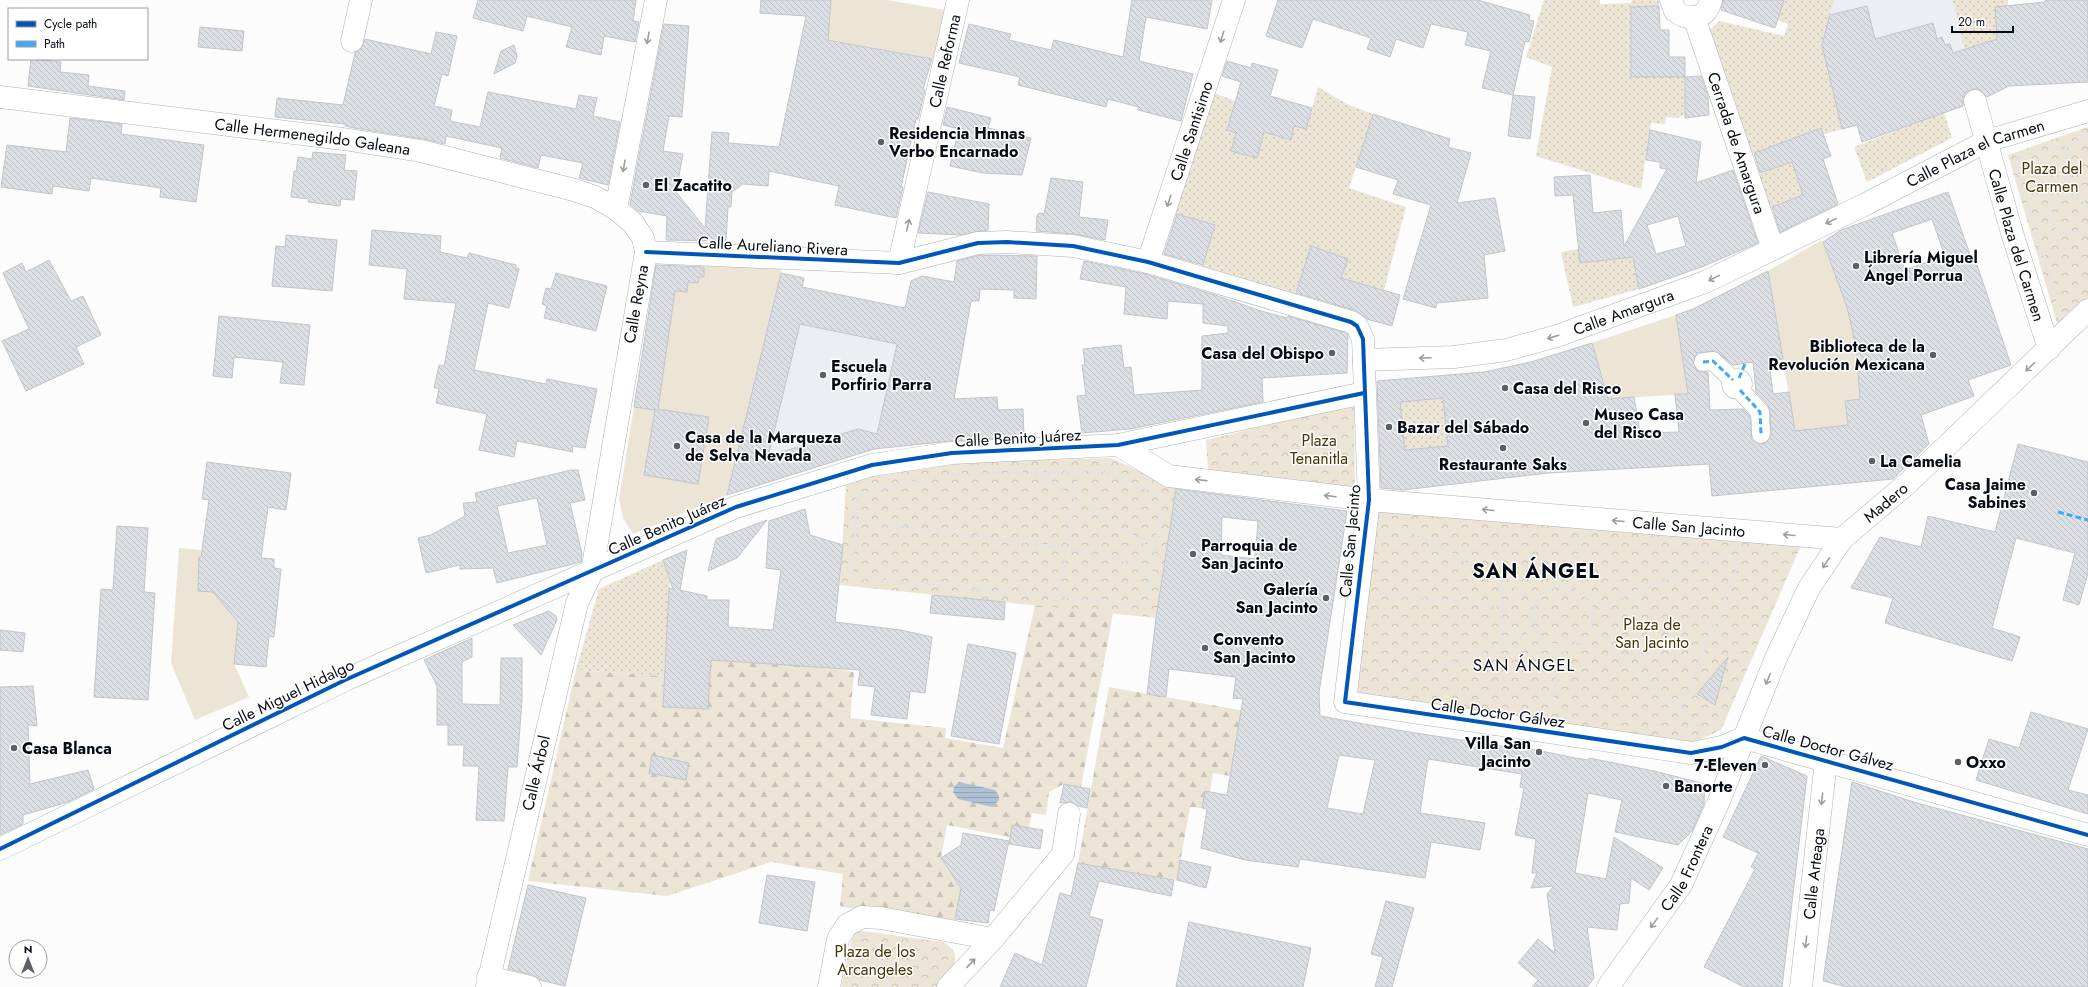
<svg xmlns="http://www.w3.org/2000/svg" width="2088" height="987" font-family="Jost,sans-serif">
<defs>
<pattern id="forest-firs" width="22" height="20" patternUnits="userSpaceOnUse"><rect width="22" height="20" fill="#ece5d6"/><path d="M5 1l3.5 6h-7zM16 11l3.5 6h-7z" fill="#c9c3b7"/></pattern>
<pattern id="park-crowns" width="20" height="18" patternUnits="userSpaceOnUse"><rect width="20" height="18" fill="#ece5d6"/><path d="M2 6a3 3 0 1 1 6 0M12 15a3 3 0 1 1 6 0" fill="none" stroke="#c9c3b7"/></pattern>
<pattern id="garden-dots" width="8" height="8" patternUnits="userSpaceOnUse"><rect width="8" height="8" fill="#ece5d6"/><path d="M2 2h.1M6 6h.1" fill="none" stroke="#c9c3b7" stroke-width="1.8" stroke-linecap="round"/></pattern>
<pattern id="water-rules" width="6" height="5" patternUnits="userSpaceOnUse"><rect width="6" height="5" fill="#afc0d5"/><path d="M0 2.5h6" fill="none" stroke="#95a4b6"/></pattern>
<pattern id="building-back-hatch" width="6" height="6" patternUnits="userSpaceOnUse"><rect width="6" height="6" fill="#dce0e5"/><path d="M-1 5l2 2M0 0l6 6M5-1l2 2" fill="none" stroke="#bbbfc4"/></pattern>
</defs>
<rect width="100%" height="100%" fill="#fcfcfc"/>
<!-- built -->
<path fill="#ebeff3" d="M1834,0h118l12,49 17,51 -119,42 -5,-17 -15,4 -20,-84z
M781,273l23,5 -2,9 102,21 -30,141 -147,46z"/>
<!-- grass -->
<path fill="#ece5d6" d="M830,0h57l58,10 -12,49 -106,-20z
M1822,240l25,67 9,39 4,53 -15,3 3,23 -53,6 -27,-160z
M704,264l78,4 -55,227 -94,39 -10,-16 -4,-19 15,-92 9,1 16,-11 16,-106 12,1 1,-10 10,1 1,-6h5z
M1676,315l12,79 -81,5 -16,-56z
M179,548l22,2 -3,41 15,1 25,30 -4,42 15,33 -54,23 -24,-57z"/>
<!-- forest -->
<path fill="url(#forest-firs)" d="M1035,605l78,8 -32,174 -17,-3 -15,8 -3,23 -14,-2 -3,15 -17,-3 -2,12 -63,-12 -6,33 11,16 11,7 -10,46 -113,-21 3,-32 -72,-12 -104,34 -139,-15 48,-211 88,6 -1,31 45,2 3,-49 120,8 23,4 -4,46 96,10 -1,10 58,10z
M1109,687l165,29 -35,10 -9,50 -17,-3 -3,19h-5l-3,16 -12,-1 -13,73 -99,-17z"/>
<!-- park -->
<path fill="url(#park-crowns)" d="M2088,127v176l-28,30 -52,-178z
M1354,404l1,88 -147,-22 -2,-30z
M1111,458l65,30 -20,130 -316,-33 6,-100 29,-9 73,-13z
M1374,509l428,34 -81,187 -26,12 -342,-47z
M854,930l89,12c24,14 8,30 -4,45h-98z"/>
<!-- garden -->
<path fill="url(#garden-dots)" d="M1544,0h56v4l31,-1 1,-3h27v6l-13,1v23h-15v47h54v13l19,-1v12l-26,17 -12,-1 -1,7 -14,-1 -10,66 -105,-33 16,-89 -26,-10z
M1784,0h50l-12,45 20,84 -26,8 -3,-6 -63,23 -44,-120 13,-13 65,15 4,-12 -11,-4z
M1952,0h56v6l-11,34 -33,9z
M1318,87l29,17 26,10 -24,74 57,19 -22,83 -18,-5 -9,31 -26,-7 16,-50 -36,-13 -17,52 -93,-27 14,-46 -44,-12 41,-121 23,9 -8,29 9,3 -5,18 26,7 7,-26 26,8 4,-14 12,3z
M1944,112l8,26 -85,44 -13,-35z
M1792,162l11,33 -35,13 -11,-33z
M1579,249l1,14 53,-6 6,32 -66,18 -12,-55z
M1443,398l5,48 -43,4 -5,-48z
M663,560l7,19 -6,97 -88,-6 23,-81z"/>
<!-- water -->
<path fill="url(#water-rules)" d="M959,782l36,8 4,6v4l-7,7 -34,-8 -5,-7 1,-5z"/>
<!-- building -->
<path fill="url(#building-back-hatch)" stroke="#c1c4c9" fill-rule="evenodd" d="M478,0h158l-3,21 6,1 -4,20 -31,-6 -3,19 -35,-8 6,-20 -45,-11 -4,15 -50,-13z
M761,0h70l-3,40 104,19 -9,30 2,1 -7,29h-2l-15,68h2l-7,31 -61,-13 4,-19 -70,-15 -1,15 -25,-2 -11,8 -1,15h-3l-2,34 -60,-1 1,-24 -29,-5 -8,-7 34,-180 25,2 -7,91 -13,-1 -6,35 20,3 -7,38 29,36 7,-96 17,1 -1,10 51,4 27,-131 -46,-3z
M1132,0h80l-5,29 -61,-12 -7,44 54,13 -12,47 -43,-11 1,-3 -31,-8 -2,8 -88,-22 2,-8 -61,-14 10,-39 42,10 -2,6 42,10 3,-10 69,17z
M1278,0h200l52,15 -1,5 5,1 -5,21 -4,-1 -12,54 -31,-7 9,-37 -26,-6 3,-13 -37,-8 -8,24 -27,-9 -6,18 -23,-8 4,-11 -58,-19 -11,29 -36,-12z
M1723,0h61l-9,28 -54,-18z
M2045,0h43v82l-79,4 -22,11 -9,-8h-6l-6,3 -3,6v8l-101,36 -5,-17 -15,4 -20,-84 8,-30 37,-9 8,33 58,-16 4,16 5,-2 3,8 5,-1 3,9 44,-14 -2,-32 50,-5z
M1659,6l1,24h9v27h16v20h-54v-70z
M200,27l44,4 -2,20 -44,-4z
M436,32l21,4 -9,40 -6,-2 -8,32 18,4 -2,11 30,6 8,-35 88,17 3,-14 18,3 -4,18 27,6 -12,63 -29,-7 4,-15 -42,-8 -3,13 -38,-10 2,-10 -56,-12 -1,8 -22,-5 -69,-11 -9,-2 1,-2 -71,-7 2,-19 66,7 12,-52 6,-4 4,-10 66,15z
M514,45l3,11 -2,7 -21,11 7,-23z
M31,59l30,3 -1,10 29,3 -1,11 37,5 -1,9 -96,-14z
M1227,61l24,7 1,-5 26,7 -8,26 42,12 -6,21 -12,-3 -3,14 -27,-8 -7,26 -26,-7 5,-18 -9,-3 14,-48 -19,-6z
M1701,76l7,20 1,19 -24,3v-41z
M1513,95l22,2 -5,42 -22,-3z
M947,107l44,11 -3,10 43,10 -9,37 -39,-2 -33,-7 9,-37 -16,-4z
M1373,114l77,25 -2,8 23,6 -14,50 38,-5 10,53 -21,4 4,43 -51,5 -1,5 -33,-9 28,-94 -38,-11 5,-14 -42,-13z
M70,118l52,6 -1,10 83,11 -8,57 -36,-5 1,-9 -70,-10 -2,13 -36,-5 -1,8 -51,-7 6,-42 59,7z
M1821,128l10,28 -8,3 15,45 -58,28 -8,-25 31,-12 -11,-33 -32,11 -6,-20z
M1650,130l51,12 -5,41 37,-13 25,73 -54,23 -65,23 -6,-32 -53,6 -7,-68 -18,1 -1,-19 36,-2 3,38 28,-3 3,36 43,-77 -7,-1v-6l-14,-2zM1678,216l8,30 -30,8 -9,-29z
M313,152l33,3 -2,15 13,1 -3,29 -13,-1 -1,7 -32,-4 1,-3 -18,-2 3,-26 2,1 2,-15 14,2z
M1051,178l32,4 -4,35 29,3 -3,20 -31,-6 -38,-3 1,-15 2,-3 5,1z
M928,192l61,12 -1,26 -28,5 -42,-2z
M1948,192l24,68 3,-1 36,106 -43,15 6,16 -53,19 8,29 -36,35 -181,17 -3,-32 -161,9 -145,17 -22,-2 -4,-107 107,-9 47,-10 61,-19 16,56 26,-2 6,36 39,-1 -4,-38h13l-12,-79 17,-6 75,-38 15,88 -14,2 4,33 16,-2 6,39 53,-6 -3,-24 15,-2 -4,-53 -9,-39 -24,-65 18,-12zM1932,219l13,37 -40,14 -13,-37zM1716,351l17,14 20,-3 3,30 12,13 2,7 1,22 -5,9 -5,1 -9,-4 -2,-24 -7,-7 -33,1 -2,-38 -10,-1 -5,-8 4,-10zM1443,398l5,48 -43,4 -5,-48z
M1177,214l38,11 -12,40 -39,-11z
M372,230l69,6 -1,16 27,6 2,-5 47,12v3l3,1 -10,39 -21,-5 -14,67 72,14 1,-5 50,10 -12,59 -13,-2 1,6 -56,-11 -3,16 -35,-7 8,-36 -51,-11 3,-15h-5l5,-23 5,1 12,-63 -52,-4 3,-30 -38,-4z
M286,235l51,5 -5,51 -60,-5 4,-40 9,1z
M1311,246l37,13 -7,19 59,17 -8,31 -25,-7 -12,-9 -59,-17z
M980,255l57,1 -1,43 -22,-1v-8l-34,-1 -1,12h-8l-17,98 43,-2 1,13 25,-1 1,28 -73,4 -77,8 -147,46 54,-222 23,5 -2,9 103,21 6,-27 11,-5 32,6 3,-21zM800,324l97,20 -20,90 -19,-5 -90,27z
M49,260l22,41 12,-5 18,39 -25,12 8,17 -58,27 -24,-50 27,-12 -26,-56 19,-10 4,9z
M1084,261l61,13 70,21 46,16 26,7 1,-2 58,17 2,2 -1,38 -85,5 1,24 -133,27 -48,4 -5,-37 9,-1 -4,-30h3l-2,-16 38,-4 3,23 7,-1 3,28 68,-5v-54l26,-3v-7l-25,-3v-19l-35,-3 -1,18 -43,-5 2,-27 -46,-8z
M656,265l48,2v10h-5l-1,6 -10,-1 -1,10 -12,-1 -17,118 51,8 -11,67 -54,-9 11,-65 -21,-3z
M556,273l51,13 -11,45 -52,-13 3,-12 -5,-2 4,-16 5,1z
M219,316l91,9 -6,60 -24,-2 3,-21 -49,-5 -2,21 -19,-2z
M2018,444l70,18v111l-9,32 -16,-5 12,-47 -59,-15 -24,90 28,9 -8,24 -127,-38 8,-25 -42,-10 29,-51 41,10 7,-31 67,16z
M207,462l84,11 -5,37 -18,-3 -7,51 13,1v9l7,1 -7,68 -5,-1 -3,31 -32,-3 4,-42 -25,-30 -15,-1 1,-34h2l8,-57 -7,-1z
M571,470h7l7,30 -15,3 12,51 -1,8 -84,21 -4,-15 -33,1v-4l-34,8 -8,-35 13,-3 34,-19 -2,-13 14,-1 -2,-9zM537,498l10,47 -39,8 -11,-47z
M1176,489l171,22 -28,182 1,23 89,16 118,18v-2l48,10 14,2v-2l65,13 51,13 -1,20 -12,27 -14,14 -63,-13 7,-32 -34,-7 -13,80 31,6 8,-42 49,31 -14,22 -18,-12 -2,25 -9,1 -3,26 -30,-3 7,51 -7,9h-55l6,-7 -20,-17 20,-24 17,14 -8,-59 7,-8 -23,2 6,-15h-5l4,-34 -21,-4 9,-47 -4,-1 2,-13 -94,-15 -8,54 65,10 -5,27 -49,-8 -6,36 -125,-19 -2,8 -53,-7 -44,-12 6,-39 -5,-1 3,-17 22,4 16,-96 -10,-1 3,-21 -67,-8 -3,28 -19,-3 9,-76zM1222,517l36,4 -3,38 -34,-4zM1339,755l36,5 -12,54 -36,-6z
M805,509l5,26 33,10 -8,77 66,8 31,7 -7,56 -15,-2 -3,28 -36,-4 4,-28 -17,-2 2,-15 -149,-10 -3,49 -45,-2 6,-119 4,1 -10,-29 24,-10 -7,40 27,6v4h22l-1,27 45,3 8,-60 -15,-2 3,-47z
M767,520l-30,38 -29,13 8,-32z
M117,526l31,2 -4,64 11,1 -7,107 -54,-3 7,-108 12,1z
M932,595l73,7 -1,18 -74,-7z
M549,611l7,5 1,4 -16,35 -28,-30z
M0,630l25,3 -2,19 -23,-2z
M472,638v19l-10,5v42l38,1 1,-47h21v42l-5,67h-9l-4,54 -28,-1 3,-54h-16l1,-21h-16v-20h-11v-39l-13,-26z
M968,644l48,9 -17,91 -48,-8z
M1728,657l-13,48 -18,-11z
M33,686l4,40 -9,-1 2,59 58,-14 6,19 -26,13 -45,13v9l-23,11v-148z
M2031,712l57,17 -20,61 20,5v19l-112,-34 13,-41 30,9z
M652,755l37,8 -3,17 -37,-7z
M1761,756l46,20 -25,211h-38l-40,-20 51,-98 -4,-2 7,-14 -35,-16z
M1852,782l65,21 171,46v138h-241l-24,-6z
M1064,784l26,5 -3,19 -9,-2 -7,-4 -11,1z
M1012,825l31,5 -3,19 -31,-5z
M963,833l46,8 -15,70 -4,-1 -2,13 -33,-4 6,-31 -20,-30 20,-13z
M1180,860l31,7 -5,21 -29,-8z
M1078,863l96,17 -3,16 -72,-15 -10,35 14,4 -17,67h-86l15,-34 27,12 18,-72 11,3z
M767,875l48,7 -8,49 -48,-8z
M528,885l58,13 -21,88 -25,-6 -7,-5 -25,-6z
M1386,901l28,7 -22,79h-17l8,-30 -12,-3z
M1189,922l122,26 -8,39h-127z"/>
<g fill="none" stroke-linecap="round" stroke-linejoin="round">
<!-- pedestrian casing -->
<g stroke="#aeb2b7" stroke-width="19">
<path id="pedestrian" d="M1703,362l10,-1 20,19
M1731 384a6 6 0 1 1 12 0a6 6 0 1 1-12 0Z
M1740,390l20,22 1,22"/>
</g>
<!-- minor casing -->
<g stroke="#aeb2b7" stroke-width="23">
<g id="minor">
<path d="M1671,0l4,11c13,10 32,9 36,-11"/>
<path id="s1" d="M1694,17l79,232"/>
<path d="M352,41l9,-41"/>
<path id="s2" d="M0,97l343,42 78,12 153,39 21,7 21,12 17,14 10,15 3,14 -54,320 -15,31 -90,384"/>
<path id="s3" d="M1975,101l37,132 37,116"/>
<path d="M616,209l40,-209"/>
<path d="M646,252l253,11 79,-20 29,-1 66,4 75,16 203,60 6,4 6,13 6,161 -24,202 346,51 31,-6 22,-9 344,97"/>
<path id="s4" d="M1148,262l86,-262"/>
<path id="s5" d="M899,263l59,-263"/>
<path id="s6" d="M1364,360l90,-3 52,-7 51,-14 148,-54 161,-78 121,-63 101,-30"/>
<path id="s7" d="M1118,445l51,31 200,24 473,39"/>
<path d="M0,849l345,-169 391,-173 136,-42 80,-12 166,-8 246,-52"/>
<path d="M488,977l42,10"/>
<path d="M829,987l9,-48 9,-14 15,-8 19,1 112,21"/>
<path d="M948,987l45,-48 70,-85 6,-40"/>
<path id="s8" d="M1608,987l73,-102 38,-84 57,-143 33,-70 33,-49 67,-57 179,-172"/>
<path id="s9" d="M1801,987l25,-227"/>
</g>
</g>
<!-- path -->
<path stroke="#e4e4e4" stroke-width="2.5" stroke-dasharray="4 2" stroke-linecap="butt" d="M2068,196l-2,-52 22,-9
M2088,207l-6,-8 -14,-3 -13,7 -4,13 6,13 13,6 13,-5 5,-6
M2058,303l-43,-145 51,-14
M1105,471l58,25 -16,109 -295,-28 5,-83 89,-19z
M1036,473l119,77
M855,520l211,28 87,19
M1399,525l138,76
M1503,581v63
M1533 616a30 30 0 1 1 60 0a30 30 0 1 1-60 0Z
M1575,588l5,-50
M1380,593l122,14
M1058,597l21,-126
M1593,610l137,-58
M1591,629l111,100
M1390,686l147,-55
M1680,710l63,-158
M1549,711l16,-65
M872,938l17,49"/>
<!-- pedestrian -->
<use href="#pedestrian" stroke="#fff" stroke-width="18"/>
<!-- minor -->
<use href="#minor" stroke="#fff" stroke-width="22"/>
<!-- quiet -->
<path stroke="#3fa9f5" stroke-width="3" stroke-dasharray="6 3" stroke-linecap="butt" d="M1703,362l10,-1 20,19
M1739,378l6,-14
M1740,390l20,22 1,22
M2058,512l30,8"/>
<!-- cycleway casing -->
<g stroke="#fff" stroke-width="6">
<path id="cycleway" d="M646,252l253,11 79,-20 29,-1 66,4 75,16 203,60 6,4 6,13 6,161 -24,202 346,51 31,-6 22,-9 344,97
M0,849l345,-169 391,-173 136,-42 80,-12 166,-8 246,-52"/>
</g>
<!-- cycleway -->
<use href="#cycleway" stroke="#0057b8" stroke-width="4"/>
</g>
<!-- one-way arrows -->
<defs><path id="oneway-shaft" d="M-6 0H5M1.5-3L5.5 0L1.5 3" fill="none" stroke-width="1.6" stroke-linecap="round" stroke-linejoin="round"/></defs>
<g stroke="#9b9ea1">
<use href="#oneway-shaft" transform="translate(1222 37) rotate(108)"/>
<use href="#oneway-shaft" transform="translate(648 38) rotate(100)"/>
<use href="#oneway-shaft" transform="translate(624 166) rotate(100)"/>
<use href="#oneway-shaft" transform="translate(1169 201) rotate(108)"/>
<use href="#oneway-shaft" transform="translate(1831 221) rotate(154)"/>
<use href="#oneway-shaft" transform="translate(908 225) rotate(-77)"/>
<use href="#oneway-shaft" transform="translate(1714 278) rotate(154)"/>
<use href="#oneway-shaft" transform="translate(1553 337) rotate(164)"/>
<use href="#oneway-shaft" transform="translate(1425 358) rotate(178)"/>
<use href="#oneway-shaft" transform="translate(2030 367) rotate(136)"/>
<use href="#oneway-shaft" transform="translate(1201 480) rotate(-173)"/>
<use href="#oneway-shaft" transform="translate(1330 496) rotate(-173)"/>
<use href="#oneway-shaft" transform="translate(1488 510) rotate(-175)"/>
<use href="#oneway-shaft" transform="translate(1618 521) rotate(-175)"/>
<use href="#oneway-shaft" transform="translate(1789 535) rotate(-175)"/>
<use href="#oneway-shaft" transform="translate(1826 563) rotate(124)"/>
<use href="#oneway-shaft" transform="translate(1768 679) rotate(112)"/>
<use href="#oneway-shaft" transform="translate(1822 799) rotate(96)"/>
<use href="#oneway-shaft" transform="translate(1654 923) rotate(126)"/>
<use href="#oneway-shaft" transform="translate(1806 942) rotate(96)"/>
<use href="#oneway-shaft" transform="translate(971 963) rotate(-47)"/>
</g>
<!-- markers -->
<g fill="#5c6066" stroke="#fff" stroke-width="1.5">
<circle cx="881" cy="142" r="4"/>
<circle cx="646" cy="185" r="4"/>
<circle cx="1856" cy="266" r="4"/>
<circle cx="1332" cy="353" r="4"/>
<circle cx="1933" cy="355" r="4"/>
<circle cx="823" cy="375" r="4"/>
<circle cx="1505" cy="388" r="4"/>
<circle cx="1586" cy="423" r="4"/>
<circle cx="1389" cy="427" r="4"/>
<circle cx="677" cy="446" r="4"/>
<circle cx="1503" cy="448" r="4"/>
<circle cx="1872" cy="461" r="4"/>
<circle cx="2034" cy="493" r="4"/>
<circle cx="1193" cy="554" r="4"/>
<circle cx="1326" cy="598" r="4"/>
<circle cx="1205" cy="648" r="4"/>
<circle cx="14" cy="748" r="4"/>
<circle cx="1539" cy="752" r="4"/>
<circle cx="1958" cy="762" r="4"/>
<circle cx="1765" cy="765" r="4"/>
<circle cx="1666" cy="786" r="4"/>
</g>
<g text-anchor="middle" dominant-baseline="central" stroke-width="3" stroke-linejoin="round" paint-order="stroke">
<!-- street labels -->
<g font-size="16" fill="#060c15" stroke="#fff">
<text stroke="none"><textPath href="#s5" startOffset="207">Calle Reforma</textPath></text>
<text stroke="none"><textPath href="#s4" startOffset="138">Calle Santisimo</textPath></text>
<text stroke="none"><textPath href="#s2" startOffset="315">Calle Hermenegildo Galeana</textPath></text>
<text stroke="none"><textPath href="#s1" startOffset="133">Cerrada de Amargura</textPath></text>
<text stroke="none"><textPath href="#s6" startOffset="653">Calle Plaza el Carmen</textPath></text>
<text stroke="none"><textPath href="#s3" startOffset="150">Calle Plaza del Carmen</textPath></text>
<text transform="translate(773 246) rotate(3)">Calle Aureliano Rivera</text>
<text transform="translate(636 304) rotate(-80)">Calle Reyna</text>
<text stroke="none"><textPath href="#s6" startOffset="266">Calle Amargura</textPath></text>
<text transform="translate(1018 438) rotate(-3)">Calle Benito Juárez</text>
<text stroke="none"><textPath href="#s8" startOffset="565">Madero</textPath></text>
<text transform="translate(667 525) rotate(-24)">Calle Benito Juárez</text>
<text stroke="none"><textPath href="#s7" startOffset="582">Calle San Jacinto</textPath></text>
<text transform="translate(1350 541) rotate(-85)">Calle San Jacinto</text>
<text transform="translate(288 695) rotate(-26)">Calle Miguel Hidalgo</text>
<text transform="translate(1498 713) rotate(8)">Calle Doctor Gálvez</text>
<text transform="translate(1828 748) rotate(15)">Calle Doctor Gálvez</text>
<text transform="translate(536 773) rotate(-77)">Calle Árbol</text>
<text stroke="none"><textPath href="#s8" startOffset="143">Calle Frontera</textPath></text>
<text stroke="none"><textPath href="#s9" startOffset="114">Calle Arteaga</textPath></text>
</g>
<!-- poi labels -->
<g font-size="16" font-weight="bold" fill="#060c15" stroke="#fff" text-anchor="start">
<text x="889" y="133">Residencia Hmnas<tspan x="889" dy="18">Verbo Encarnado</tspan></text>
<text x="654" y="185">El Zacatito</text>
<text x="1864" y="257">Librería Miguel<tspan x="1864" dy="18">Ángel Porrua</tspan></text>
<text x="1925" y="346" text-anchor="end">Biblioteca de la<tspan x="1925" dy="18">Revolución Mexicana</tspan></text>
<text x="1324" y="353" text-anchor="end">Casa del Obispo</text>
<text x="831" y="366">Escuela<tspan x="831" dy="18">Porfirio Parra</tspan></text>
<text x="1513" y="388">Casa del Risco</text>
<text x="1594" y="414">Museo Casa<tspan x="1594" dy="18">del Risco</tspan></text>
<text x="1397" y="427">Bazar del Sábado</text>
<text x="685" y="437">Casa de la Marqueza<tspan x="685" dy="18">de Selva Nevada</tspan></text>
<text x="1880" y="461">La Camelia</text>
<text x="1503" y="464" text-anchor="middle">Restaurante Saks</text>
<text x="2026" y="484" text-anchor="end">Casa Jaime<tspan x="2026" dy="18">Sabines</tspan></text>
<text x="1201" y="545">Parroquia de<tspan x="1201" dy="18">San Jacinto</tspan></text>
<text x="1318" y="589" text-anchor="end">Galería<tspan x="1318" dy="18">San Jacinto</tspan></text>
<text x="1213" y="639">Convento<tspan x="1213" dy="18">San Jacinto</tspan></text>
<text x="1531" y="743" text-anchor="end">Villa San<tspan x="1531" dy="18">Jacinto</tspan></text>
<text x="22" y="748">Casa Blanca</text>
<text x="1966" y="762">Oxxo</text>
<text x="1757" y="765" text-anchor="end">7-Eleven</text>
<text x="1674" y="786">Banorte</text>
</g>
<!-- park labels -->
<g font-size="16" fill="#443506" stroke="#fff">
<text x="2052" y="168">Plaza del<tspan x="2052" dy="18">Carmen</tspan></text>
<text x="1319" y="440">Plaza<tspan x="1319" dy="18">Tenanitla</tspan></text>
<text x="1652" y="624">Plaza de<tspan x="1652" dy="18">San Jacinto</tspan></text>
<text x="875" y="951">Plaza de los<tspan x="875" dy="18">Arcangeles</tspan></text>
</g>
<!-- neighbourhood labels -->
<g font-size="17" letter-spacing="1" fill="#060c15" stroke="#fff">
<text x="1524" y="665">SAN ÁNGEL</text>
</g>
<!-- district labels -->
<g font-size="20" font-weight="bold" letter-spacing="1" fill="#060c15" stroke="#fff">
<text x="1536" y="571">SAN ÁNGEL</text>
</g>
</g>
<!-- legend -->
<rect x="8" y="8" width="140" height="52" fill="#ffffff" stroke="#9b9ea1"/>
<rect x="16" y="21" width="20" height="6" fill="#0057b8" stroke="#9b9ea1"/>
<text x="44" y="28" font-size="12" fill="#060c15">Cycle path</text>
<rect x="16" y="41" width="20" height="6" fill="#3fa9f5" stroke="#9b9ea1"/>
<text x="44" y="48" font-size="12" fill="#060c15">Path</text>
<!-- north arrow -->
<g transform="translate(28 959)"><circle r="19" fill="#ffffff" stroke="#9b9ea1"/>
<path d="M0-3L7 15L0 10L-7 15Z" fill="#5c6066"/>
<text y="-6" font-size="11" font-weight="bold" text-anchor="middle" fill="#060c15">N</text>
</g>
<!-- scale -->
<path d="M1952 26v6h61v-6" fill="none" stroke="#060c15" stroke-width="2"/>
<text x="1958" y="26" font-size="12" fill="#060c15" stroke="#ffffff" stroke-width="3" paint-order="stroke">20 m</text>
</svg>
